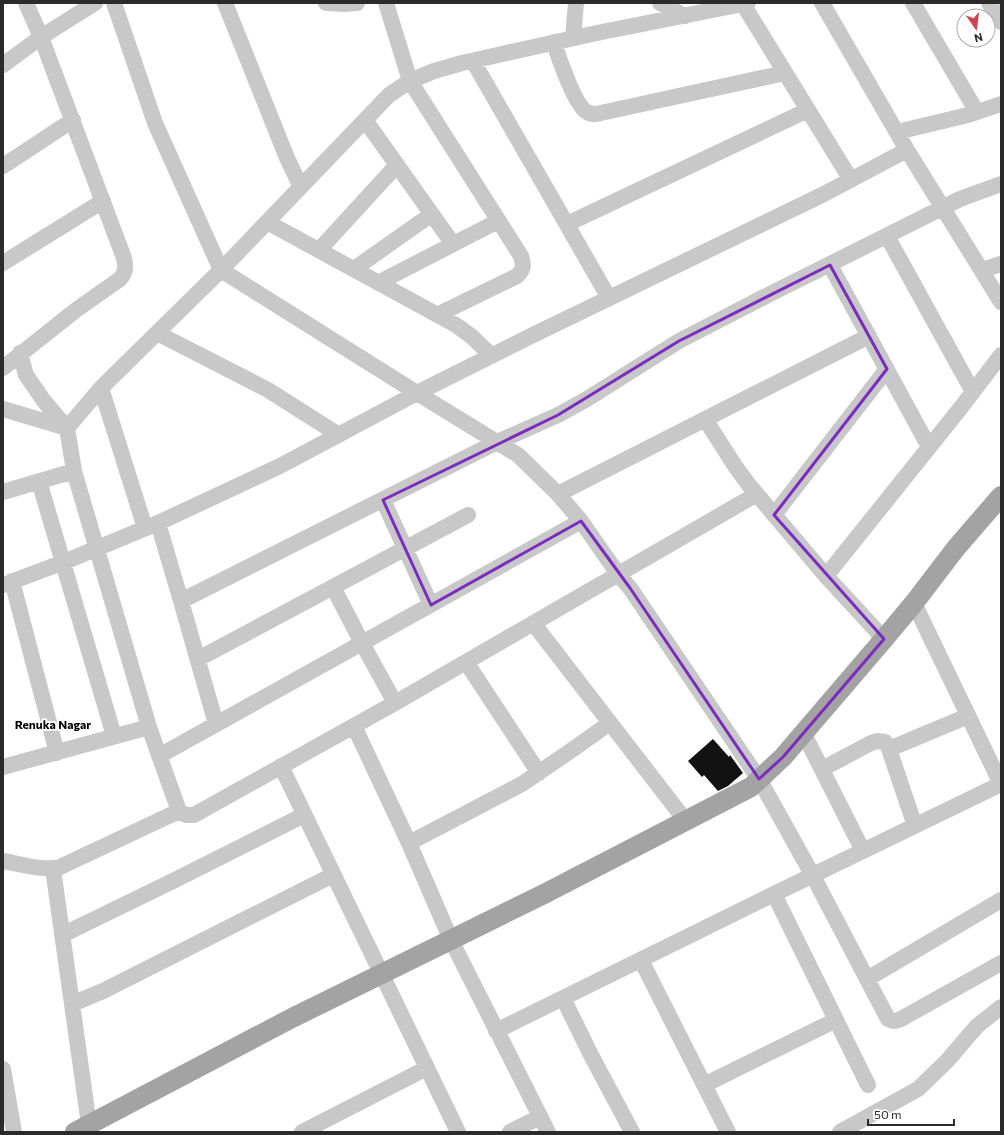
<svg xmlns="http://www.w3.org/2000/svg" width="1004" height="1135" font-family="Commissioner,sans-serif">
<rect width="100%" height="100%" fill="#fff"/>
<!-- building -->
<path fill="#121212" d="M713,739l16,18 1,-2 13,18 -15,13 -10,5 -14,-16 -2,2 -14,-16z"/>
<g fill="none" stroke-linecap="round" stroke-linejoin="round">
<!-- minor -->
<path stroke="#c8c8c8" stroke-width="16" d="M114,3l41,120 66,147 168,-175 21,-14 24,-10 28,-8 130,-29 156,-31
M225,3l62,155 14,29
M326,3l18,1 13,-1
M386,3l24,78 111,175c3,9 3,13 -4,20l-80,39
M660,3l25,13
M822,3l85,147 94,152
M913,3l64,109
M989,3l12,19
M743,4l108,176
M573,38l3,-35
M554,42c4,14 21,64 33,70 3,2 6,2 9,2l189,-41
M473,61l136,237
M3,65l38,-28 54,-34
M365,120l88,124
M897,132l71,-17 33,-11
M3,166l70,-46
M267,222l189,103 15,11 21,20
M567,224l241,-114
M887,236l86,156
M319,250l78,-85
M3,263l100,-62
M830,265l99,182
M354,269l78,-55
M982,270l19,-6
M378,283l120,-62
M157,333l111,57 71,45
M20,353l6,22 18,26 23,27
M3,368l73,-58 44,-31c6,-7 6,-12 4,-21l-83,-221 -15,-34
M101,388l44,140
M3,409l64,19
M705,419l30,47 14,19 77,91 58,63
M74,471l-7,-43 34,-40 120,-118 196,123 116,-58 291,-141 83,-44
M39,481l75,255
M3,492l71,-21 75,256 30,84 7,4h8l201,-112 362,-209
M558,494l311,-158
M383,500l48,105
M774,515l113,-146
M158,523l23,78 316,-159 61,-27 29,-16 92,-58 91,-47 190,-95 41,-15
M826,576l133,-166 42,-55
M12,581l45,172
M3,585l61,-23 94,-39 122,-57 137,-73 101,62 40,39 23,27 37,53 12,14 129,191 54,97 75,143c5,3 8,2 13,0l100,-56
M333,587l29,56 219,-122
M181,601l35,123
M914,603l87,181
M533,623l152,197
M198,659l270,-144
M466,662l73,111
M354,726l55,117 42,97 97,192
M804,734l59,117
M889,749l79,-33
M159,756l203,-113 33,60
M281,766l177,366
M3,767l146,-40
M822,769l49,-26 6,-2 8,1 4,7 26,77
M409,843l113,-59 47,-32 41,-29
M3,861c18,3 39,10 57,6l119,-56
M53,869l37,263
M774,894l94,191
M62,935l113,-55 129,-65
M641,960l87,172
M867,979l134,-79
M563,998l28,57 41,77
M72,1004l31,-13 230,-116
M496,1031l278,-137 227,-110
M3,1069l11,63
M704,1085l132,-65
M302,1132l125,-64
M510,1132l30,-15
M840,1132l78,-43 29,-28 30,-35 24,-19"/>
<!-- major -->
<path stroke="#a3a3a3" stroke-width="20" d="M75,1132l217,-114 252,-124 207,-107 32,-30 101,-118 30,-36 42,-55 45,-52"/>
</g>
<!-- marked area -->
<path fill="none" stroke="#7b2cbf" stroke-width="3" stroke-linejoin="round" d="M830,265l57,104 -113,146 110,124 -101,118 -24,22 -129,-191 -49,-67 -150,84 -48,-105 175,-85 121,-74z"/>
<g text-anchor="middle" dominant-baseline="central" stroke-width="4" stroke-linejoin="round" paint-order="stroke">
<!-- neighbourhood labels -->
<g font-size="12" font-weight="bold" fill="#000" stroke="#fff">
<text x="53" y="724">Renuka Nagar</text>
</g>
</g>
<!-- border -->
<rect width="1004" height="1135" fill="none" stroke="#2b2b2b" stroke-width="8"/>
<!-- north arrow -->
<g transform="translate(976 28) rotate(166)"><circle r="19" fill="#ffffff" stroke="#aaaaaa"/>
<path d="M0-3L7 15L0 10L-7 15Z" fill="#ce4254"/>
<text y="-6" font-size="11" font-weight="bold" text-anchor="middle" fill="#2b2b2b">N</text>
</g>
<!-- scale -->
<path d="M868 1119v6h86v-6" fill="none" stroke="#2b2b2b" stroke-width="2"/>
<text x="874" y="1119" font-size="12" fill="#2b2b2b" stroke="#ffffff" stroke-width="3" paint-order="stroke">50 m</text>
</svg>
